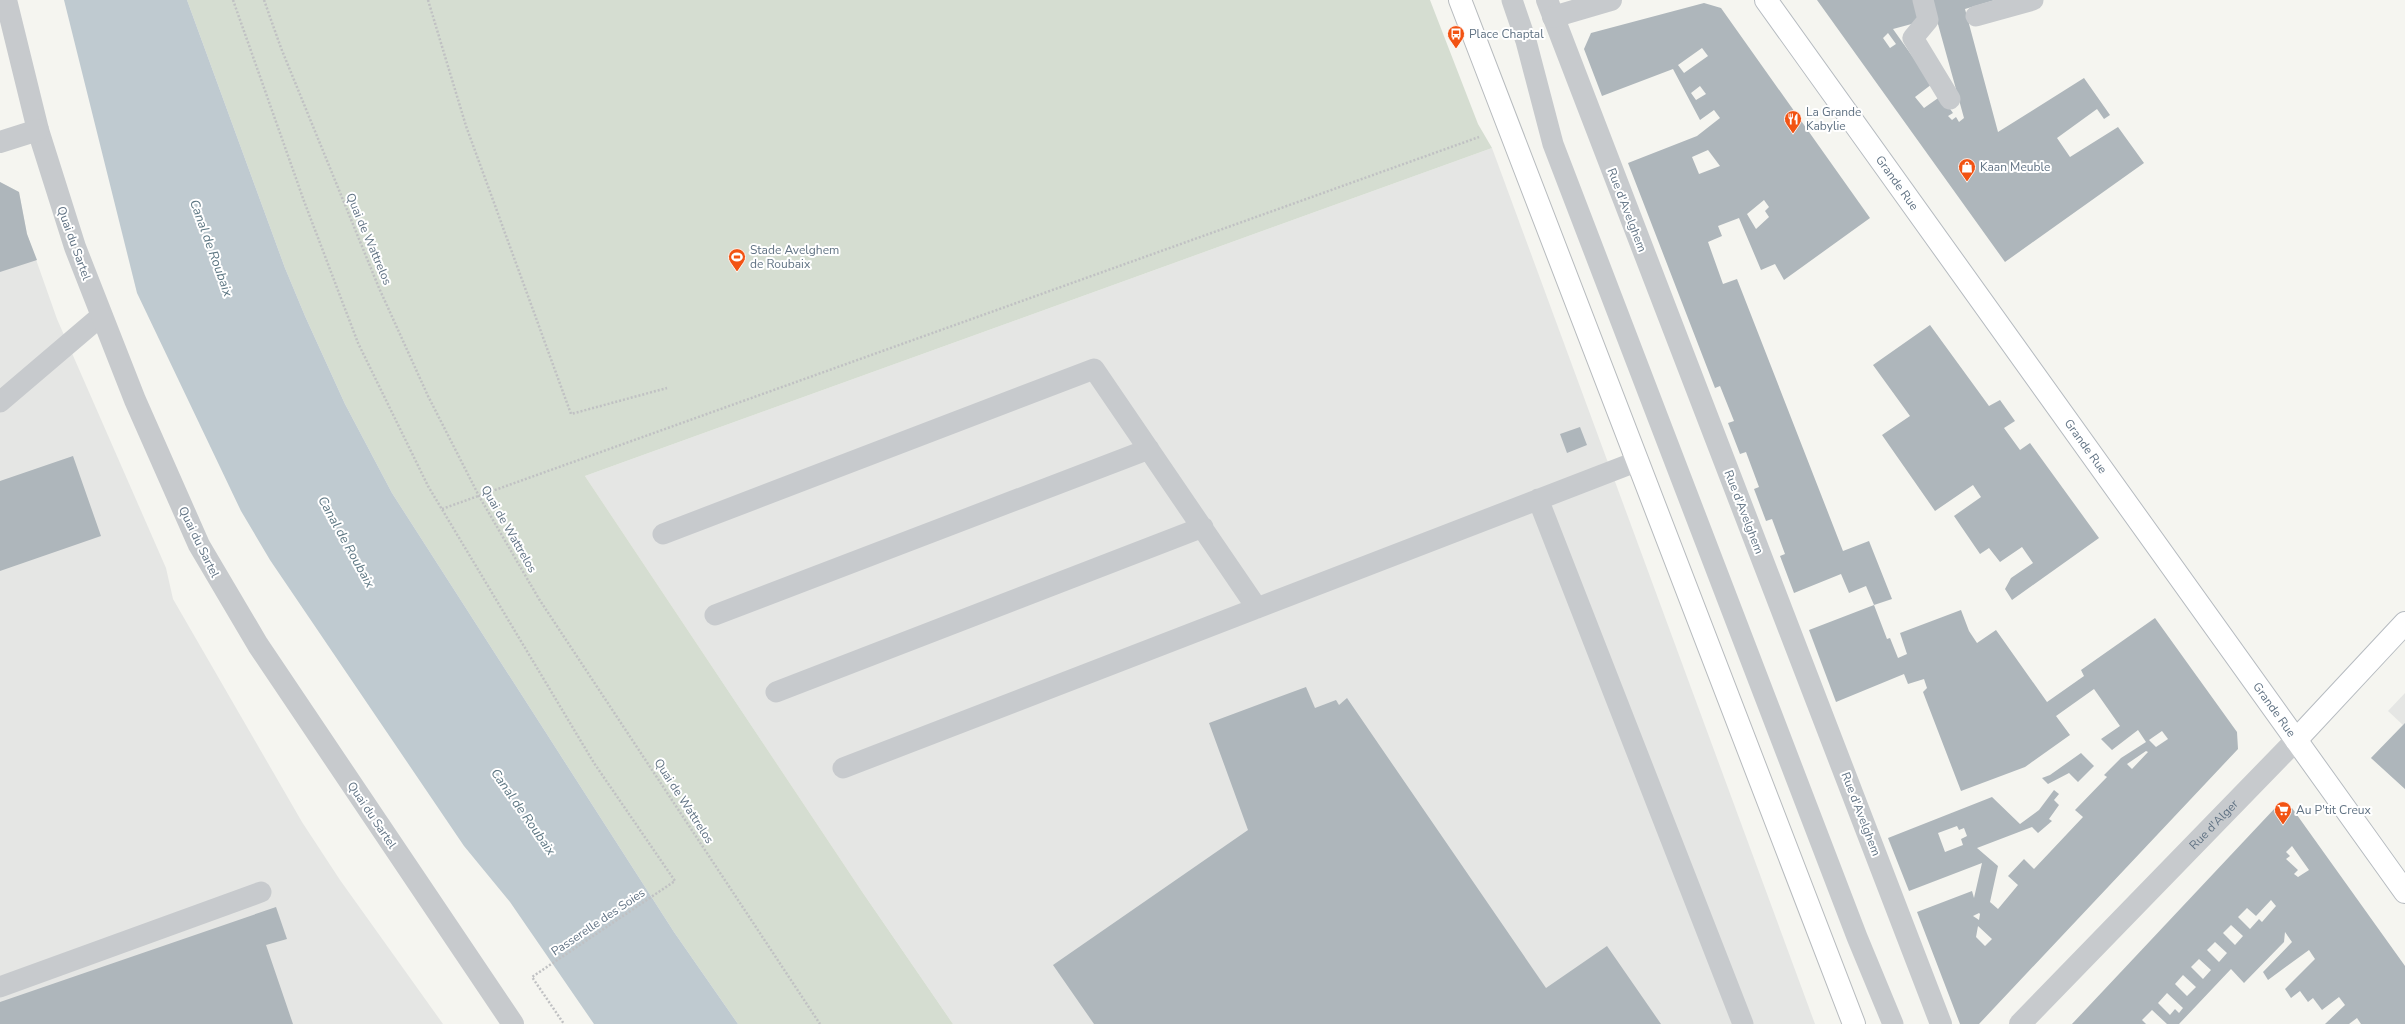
<svg xmlns="http://www.w3.org/2000/svg" width="2405" height="1024" font-family="'Nunito Sans',sans-serif">
<rect width="100%" height="100%" fill="#f5f5f0"/>
<!-- built -->
<path fill="#e5e6e4" d="M1492,148l323,876h-862l-90,-131 -278,-417z
M0,182l19,10 8,42 30,85 109,249 7,31 129,223 38,58 103,144h-443z
M2405,693v96l-34,-31 32,-33 -15,-14z"/>
<!-- green -->
<path fill="#d5ddd1" d="M187,0h1243l48,124 14,24 -907,328 278,417 90,131h-215l-64,-92 -282,-439 -47,-89 -40,-88 -20,-48z"/>
<!-- water -->
<path fill="#bfcad0" d="M64,0h123l98,268 20,48 40,88 47,89 282,439 64,92h-144l-84,-122 -46,-56 -194,-286 -29,-49 -104,-218z"/>
<!-- building -->
<path fill="#aeb6bb" fill-rule="evenodd" d="M1817,0h104l-2,22 -26,7 39,55 -17,13 9,11 17,-12 12,17 -5,3 4,4 4,-3 3,5 5,-4 -28,-101 -9,-17h68l-30,9 33,123 86,-54 26,37 -6,4 -7,-10 -40,29 13,19 48,-30 26,36 -139,99zM1888,33l8,11 -6,4 -7,-10z
M1704,3l17,5 149,210 -86,62 -9,-16 -14,6 -22,-52 -21,8 4,10 -14,6 15,42 14,-5 106,272 26,-10 23,58 -18,6 -8,-19 -17,7 -8,-19 -47,19 -14,-37 5,-2 -13,-35 -6,2 -12,-32 5,-2 -13,-35 -6,2 -12,-31 6,-2 -14,-35 -5,2 -87,-225 69,-27 23,-18 -6,-8 -14,10 -27,-51 -71,27 -18,-47 7,-16zM1702,48l6,8 -24,17 -6,-8zM1700,86l6,8 -10,6 -5,-7zM1708,150l12,16 -21,8 -7,-17zM1764,200l5,7 -4,4 4,6 -13,12 -9,-15z
M0,182l19,10 8,42 10,26 -37,12z
M1930,325l59,81 11,-6 15,21 -11,7 16,22 10,-7 69,95 -87,62 -7,-11 6,-11 22,-15 -11,-16 -22,15 -11,-14 -9,6 -26,-38 27,-19 -8,-12 -38,26 -53,-76 28,-19 -37,-51z
M1580,427l7,18 -20,8 -7,-19z
M73,456l28,80 -101,35v-90z
M1874,605l13,34 3,-1 8,20 9,-4 -7,-21 61,-23 8,21 8,12 19,-13 51,72 37,-26 -3,-6 74,-52 82,114 1,17 -259,275h-19l-43,-112 55,-21 2,7 8,-35 -73,28 -21,-53 104,-41 28,27 19,-14 15,-20 5,4 -5,6 5,5 -10,14 3,2 -14,12 -6,-6 -55,21 21,18 -8,36 8,7 20,-24 -10,-9 16,-17 10,10 49,-52 -8,-7 32,-33 -3,-2 17,-17 25,-16 -8,-12 -26,20 -11,-11 19,-13 -26,-37 -38,27 14,19 -45,32 -64,24 -38,-99 4,-4 -3,-9 -16,5 -4,-10 -68,28 -27,-72zM2162,731l6,8 -12,8 -7,-7zM2146,751l2,1 -16,17 -5,-5zM1957,826l2,4 5,-2 3,8 -6,3 2,6 -18,7 -7,-19zM1979,913l1,1 -1,6 -6,-4zM1978,926l14,13 -7,7 -9,-9z
M1306,687l9,21 21,-8 3,5 8,-7 199,290 61,-42 54,78h-567l-41,-59 195,-135 -39,-107z
M2405,723v66l-34,-31z
M2081,753l13,13 -16,16 -9,-9 -21,11 -6,-6 8,-3z
M2276,807l16,1 113,158v58h-44l-4,-6 -8,6h-24l20,-19 -6,-8 -17,13 -9,-12 -5,4 -8,-11 -9,7 -6,-9 30,-30 -6,-9 -41,30 -5,-8 29,-30 -7,-10 -1,10 -40,41 -13,-14 -52,55h-12l-15,-14 -10,10 4,4h-74zM2292,846l17,24 -11,7 -4,-3 4,-4 -12,-11 4,-3 -4,-4zM2271,900l5,6 -14,16 -3,-3 -9,10 -12,-12 9,-9 9,8zM2231,925l12,11 -8,9 -12,-12zM2215,942l12,11 -8,9 -12,-12zM2199,959l12,11 -8,9 -12,-12zM2183,975l13,12 -9,9 -12,-12zM2167,993l16,15 -4,5 -4,-4 -5,6 -12,-12z
M276,907l11,32 -21,6 27,79h-293v-22z"/>
<g fill="none" stroke-linecap="round" stroke-linejoin="round">
<!-- secondary casing -->
<g stroke="#b6bbc0" stroke-width="24">
<g id="secondary">
<path id="s2" d="M1766,0l639,892"/>
<path d="M2296,740l109,-117"/>
</g>
</g>
<!-- primary casing -->
<g stroke="#b7bbbe" stroke-width="24">
<path id="primary" d="M1460,0l394,1024"/>
</g>
<!-- path -->
<path stroke="#c0c1c3" stroke-width="2.5" stroke-dasharray="2 2" stroke-linecap="butt" d="M233,0l71,201 54,142 70,143 166,277 81,118 -143,96 32,47
M264,0l17,48 98,240 49,108 51,100 60,103 281,425
M428,0l38,126 105,288 96,-26
M442,509l1037,-372"/>
<!-- lane -->
<path stroke="#c7cacd" stroke-width="21" d="M1512,0l14,41 27,103 304,793 36,87
M1923,0l5,20 -15,18 37,61
M1976,16l57,-16
M0,402l101,-86
M1538,499l205,525
M663,534l431,-165 163,239
M715,615l434,-166
M776,692l427,-165
M843,768l795,-307
M0,987l261,-95"/>
<!-- street -->
<g stroke="#c7cacd" stroke-width="22">
<path d="M6,0l32,130 37,117 60,153 64,145 59,100 255,379"/>
<path d="M1547,0l394,1024"/>
<path d="M1553,17l58,-17"/>
<path d="M0,142l38,-12"/>
<path id="s1" d="M2020,1024l276,-284"/>
</g>
<!-- secondary -->
<use href="#secondary" stroke="#fff" stroke-width="22"/>
<!-- primary -->
<use href="#primary" stroke="#fff" stroke-width="22"/>
</g>
<!-- icons -->
<defs>
<g id="bus-pin" transform="scale(0.9)"><path d="M0 17L-7.5 6A9.5 9.5 0 1 1 7.5 6Z" fill="#f25313" stroke="#fff"/><path d="M-5-6H5V4H4V6H2V4H-2V6H-4V4H-5ZM-3.5-4V0h7V-4ZM-3.5 1.2v1.5H-2V1.2ZM2 1.2v1.5H3.5V1.2Z" fill="#fff"/></g>
<g id="restaurant-pin" transform="scale(0.9)"><path d="M0 17L-7.5 6A9.5 9.5 0 1 1 7.5 6Z" fill="#f25313" stroke="#fff"/><path d="M-5-6h1v4h1v-4h1v4h1v-4h1v5L-1.5 .5V6h-2V.5L-5-1ZM5-6V6H3V1.5H1.5Q1.5-4 5-6Z" fill="#fff"/></g>
<g id="shop-pin" transform="scale(0.9)"><path d="M0 17L-7.5 6A9.5 9.5 0 1 1 7.5 6Z" fill="#f25313" stroke="#fff"/><path d="M-5-2.5h2.3a2.7 3.5 0 0 1 5.4 0H5L5.5 6h-11ZM-1.5-2.5h3a1.5 2.3 0 0 0-3 0Z" fill="#fff"/></g>
<g id="stadium-pin" transform="scale(0.9)"><path d="M0 17L-7.5 6A9.5 9.5 0 1 1 7.5 6Z" fill="#f25313" stroke="#fff"/><path d="M0-5a6.5 5 0 1 0 0 10a6.5 5 0 1 0 0-10ZM-3.5-1.8h7v3.6h-7Z" fill="#fff"/></g>
<g id="supermarket-pin" transform="scale(0.9)"><path d="M0 17L-7.5 6A9.5 9.5 0 1 1 7.5 6Z" fill="#f25313" stroke="#fff"/><path d="M-6-5.5h2.5l.6 2H6L4.5 2H-2.5L-4.4-4H-6ZM-1.5 3.2a1.3 1.3 0 1 0 .1 0ZM3 3.2a1.3 1.3 0 1 0 .1 0Z" fill="#fff"/></g>
</defs>
<g fill-rule="evenodd">
<use href="#bus-pin" x="1456" y="34"/>
<use href="#restaurant-pin" x="1793" y="119"/>
<use href="#shop-pin" x="1967" y="167"/>
<use href="#stadium-pin" x="737" y="257"/>
<use href="#supermarket-pin" x="2283" y="810"/>
</g>
<g text-anchor="middle" dominant-baseline="central" stroke-width="4" stroke-linejoin="round" paint-order="stroke">
<!-- poi labels -->
<g font-size="12" fill="#617384" stroke="#fff" text-anchor="start">
<text x="1469" y="34">Place Chaptal</text>
<text x="1806" y="112">La Grande<tspan x="1806" dy="14">Kabylie</tspan></text>
<text x="1980" y="167">Kaan Meuble</text>
<text x="750" y="250">Stade Avelghem<tspan x="750" dy="14">de Roubaix</tspan></text>
<text x="2296" y="810">Au P'tit Creux</text>
</g>
<!-- street labels -->
<g font-size="12" fill="#617384" stroke="#fff">
<text stroke="none"><textPath href="#s2" startOffset="225">Grande Rue</textPath></text>
<text transform="translate(1627 210) rotate(69)">Rue d'Avelghem</text>
<text transform="translate(369 239) rotate(67)">Quai de Wattrelos</text>
<text transform="translate(74 243) rotate(70)">Quai du Sartel</text>
<text stroke="none"><textPath href="#s2" startOffset="549">Grande Rue</textPath></text>
<text transform="translate(1744 512) rotate(69)">Rue d'Avelghem</text>
<text transform="translate(509 529) rotate(60)">Quai de Wattrelos</text>
<text transform="translate(199 542) rotate(64)">Quai du Sartel</text>
<text stroke="none"><textPath href="#s2" startOffset="873">Grande Rue</textPath></text>
<text transform="translate(684 801) rotate(57)">Quai de Wattrelos</text>
<text transform="translate(1861 814) rotate(69)">Rue d'Avelghem</text>
<text transform="translate(372 815) rotate(56)">Quai du Sartel</text>
<text stroke="none"><textPath href="#s1" startOffset="278">Rue d'Alger</textPath></text>
<text transform="translate(598 922) rotate(-34)">Passerelle des Soies</text>
</g>
<!-- water labels -->
<g font-size="13" font-style="italic" fill="#5c7682" stroke="#fff">
<text transform="translate(211 248) rotate(70)">Canal de Roubaix</text>
<text transform="translate(346 542) rotate(61)">Canal de Roubaix</text>
<text transform="translate(523 812) rotate(55)">Canal de Roubaix</text>
</g>
</g>
</svg>
